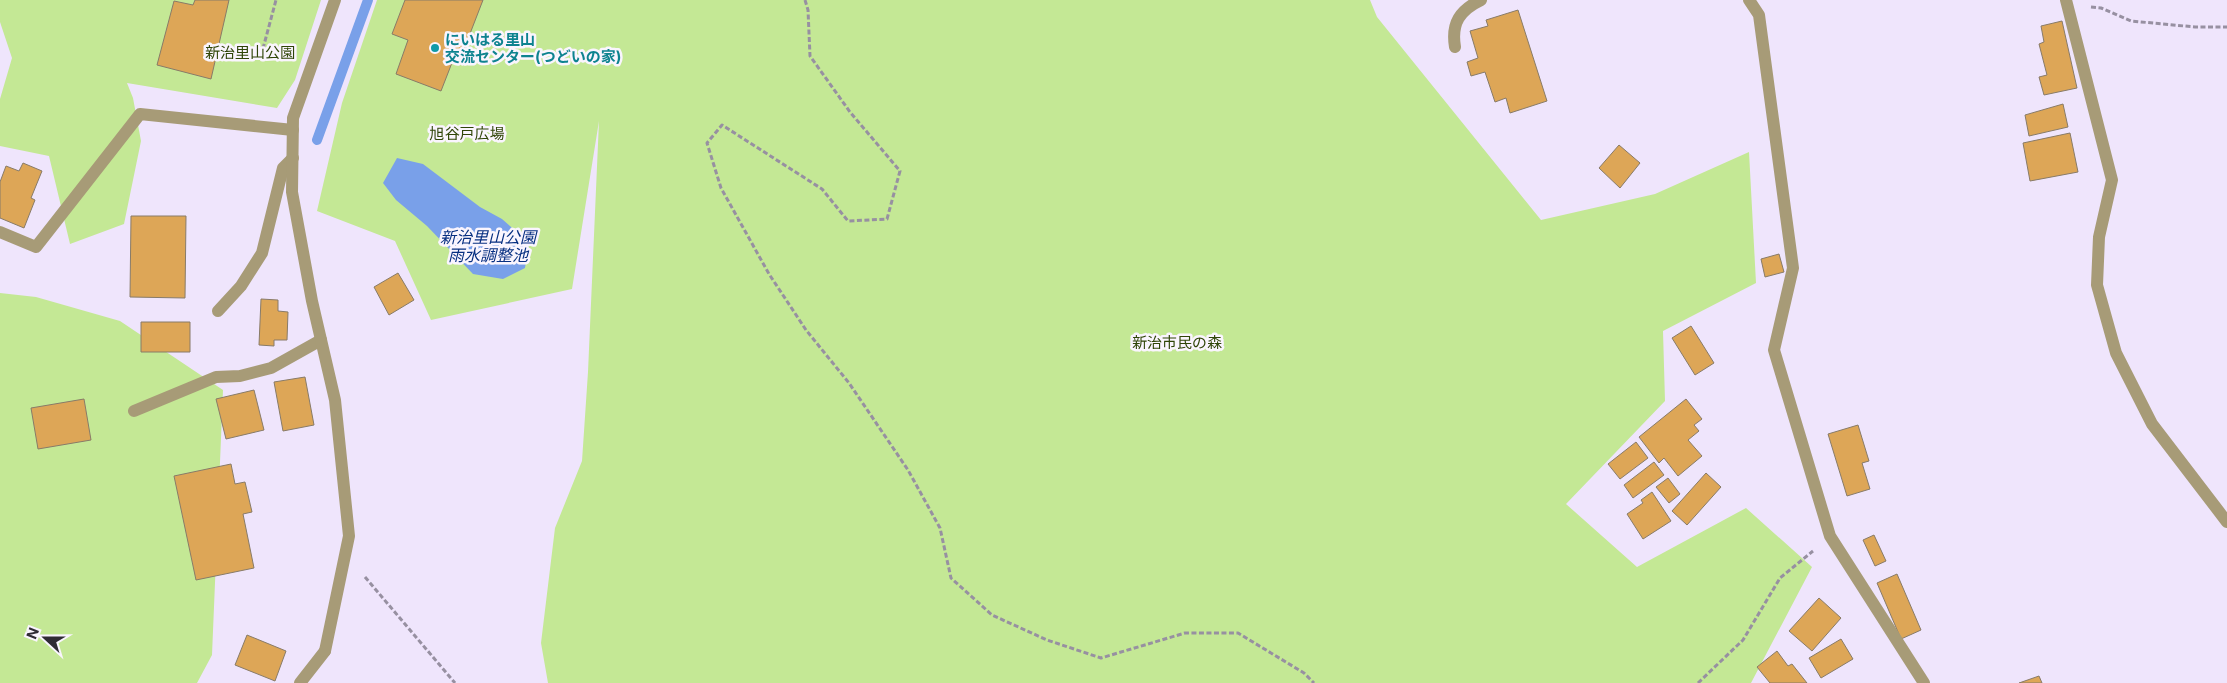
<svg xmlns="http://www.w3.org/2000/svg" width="2227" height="683" font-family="Inter,'Noto Sans JP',sans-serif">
<rect width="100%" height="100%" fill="#efe5fc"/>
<!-- green -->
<path fill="#c4e895" d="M0,0h321l-26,80 -18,28 -150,-25 6,15 8,43 -17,83 -54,20 -21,-88 -49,-10v-47l12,-41 -12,-36z
M377,0h993l7,17 164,203 114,-26 94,-42 7,131 -93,48 2,70 -99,103 71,63 109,-59 66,59 -61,116h-1203l-7,-40 14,-115 27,-67 6,-89 11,-251 -27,168 -141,31 -36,-79 -78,-30 25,-108z
M0,293l36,4 84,24 103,69 -11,265 -15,28h-197z"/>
<!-- water -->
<path fill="#79a0e9" d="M397,158l26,6 57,43 22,12 27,24 -4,25 -22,11 -30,-5 -46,-48 -31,-26 -13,-17z"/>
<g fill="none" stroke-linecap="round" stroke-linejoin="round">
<!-- stream -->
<path stroke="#79a0e9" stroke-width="10" d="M317,140l51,-140"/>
</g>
<!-- building -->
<path fill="#dda657" stroke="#887b68" d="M195,0h34l-18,79 -54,-14 17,-64 19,4z
M405,0h78l-22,57 -6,-2 -14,36 -45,-17 12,-34 -16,-6z
M1518,10l29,91 -37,12 -4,-15 -11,4 -10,-30 -14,4 -4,-14 11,-4 -8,-27 18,-5 -2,-6z
M2062,21l15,67 -33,7 -5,-18 8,-2 -8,-31 5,-2 -3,-16z
M2063,104l5,23 -39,9 -4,-21z
M2070,133l8,39 -48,9 -7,-38z
M1619,145l21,18 -20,25 -21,-20z
M23,163l19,8 -11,27 4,2 -11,28 -24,-10v-36l6,-16 13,5z
M131,216h55l-1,82 -55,-1z
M1779,254l5,18 -19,5 -4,-18z
M398,273l16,27 -25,15 -15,-28z
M261,299l17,1v11l10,1 -1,28h-13v6l-15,-1z
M141,322h49v30h-49z
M1691,326l23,37 -19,12 -23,-37z
M305,377l9,48 -31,6 -9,-49z
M254,390l10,40 -38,9 -10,-40z
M84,399l7,41 -53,9 -7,-41z
M1686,399l16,20 -8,6 5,6 -11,9 14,16 -24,20 -14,-18 -5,5 -20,-26z
M1858,425l11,36 -7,2 8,26 -23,7 -19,-62z
M1636,442l12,16 -28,21 -12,-15z
M1654,462l10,13 -31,23 -9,-13z
M231,464l4,20 10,-2 7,30 -9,2 11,54 -58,12 -22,-104z
M1706,473l15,14 -34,38 -15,-14z
M1668,478l12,16 -11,9 -13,-16z
M1652,492l19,29 -28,18 -16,-25 16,-11 -2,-3z
M1874,535l12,26 -11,5 -12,-26z
M1897,574l24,56 -20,9 -24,-56z
M1819,598l22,20 -29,33 -23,-20z
M247,635l39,16 -11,30 -40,-16z
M1841,639l12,20 -32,19 -12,-20z
M1777,651l11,15 4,-2 15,19h-37l-13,-16z
M2039,676l3,7h-23z"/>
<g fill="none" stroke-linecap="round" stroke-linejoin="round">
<!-- path -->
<path stroke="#9790a1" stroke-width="3" stroke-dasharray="5 2.5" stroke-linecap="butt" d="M805,0l3,10 2,46 40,56 50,59 -13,48 -39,2 -26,-32 -100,-64 -15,18 14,45 48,86 37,56 43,53 59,87 32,58 11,50 41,37 55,25 54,18 84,-25h53l66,40 10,10
M2091,7l10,1 30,13 64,6h32
M261,56l15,-56
M365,577l90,106
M1698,683l45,-43 37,-62 33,-27"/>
<!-- lane -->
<path stroke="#a79b77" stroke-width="12" d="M1749,0l10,15 34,253 -19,82 56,186 94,147
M2066,0l46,180 -13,57 -2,48 19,68 36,71 75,98
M1455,47c-4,-24 5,-37 26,-47
M0,232l36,15 104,-133 153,16
M218,311l23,-25 21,-33 21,-85 10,-10
M134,411l82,-34 24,-1 31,-8 50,-28
M300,683l25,-32"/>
<!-- street -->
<path stroke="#a79b77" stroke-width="12" d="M325,651l24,-115 -14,-136 -23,-99 -20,-109 1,-74 42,-118"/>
</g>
<!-- markers -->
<circle fill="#0f9aa8" stroke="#faf5fe" stroke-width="2" cx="435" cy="48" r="5"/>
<g text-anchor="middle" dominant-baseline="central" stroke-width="5" stroke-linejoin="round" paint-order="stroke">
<!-- culture labels -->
<g font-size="15" font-weight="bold" fill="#0d838f" stroke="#faf5fe" text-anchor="start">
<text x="445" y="39">にいはる里山<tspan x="445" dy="17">交流センター(つどいの家)</tspan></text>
</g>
<!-- park labels -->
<g font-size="15" fill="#2f4507" stroke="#faf5fe">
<text x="250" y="52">新治里山公園</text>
<text x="467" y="133">旭谷戸広場</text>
<text x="1177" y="342">新治市民の森</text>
</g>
<!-- water labels -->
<g font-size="16" font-style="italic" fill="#072f81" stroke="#faf5fe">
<text x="488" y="237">新治里山公園<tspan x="488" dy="18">雨水調整池</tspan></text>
</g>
</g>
<!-- north arrow -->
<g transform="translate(45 638) rotate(291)" stroke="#faf5fe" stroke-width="4" paint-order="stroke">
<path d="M0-4L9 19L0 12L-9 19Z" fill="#2f2b34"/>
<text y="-8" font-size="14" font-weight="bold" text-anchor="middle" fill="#2f2b34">N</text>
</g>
</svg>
